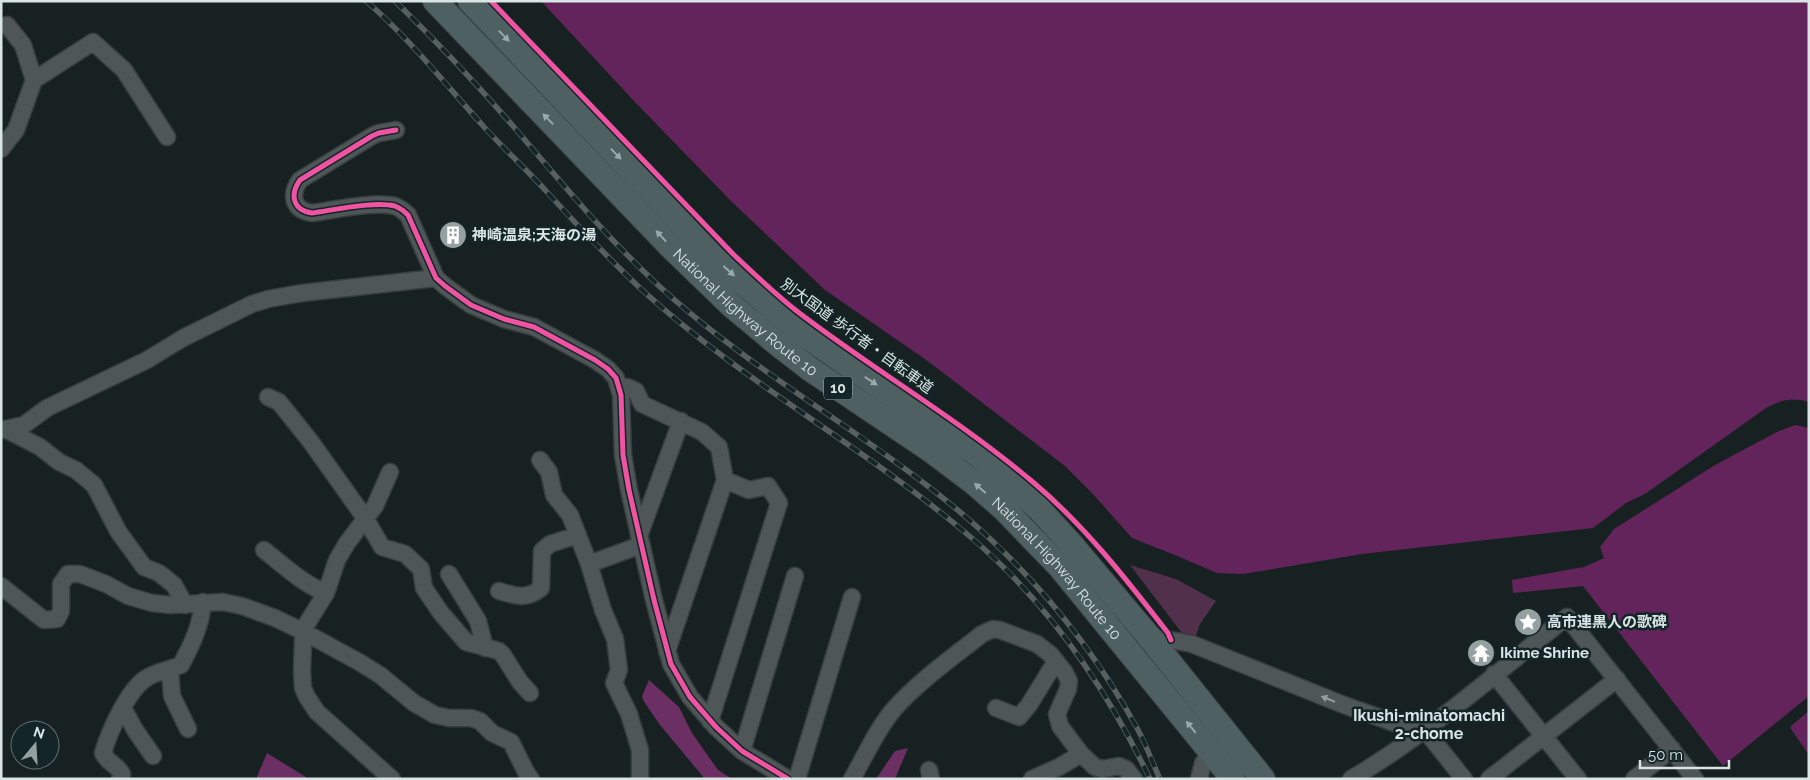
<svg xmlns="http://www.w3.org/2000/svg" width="1810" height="780" font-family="Raleway,'Noto Sans JP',sans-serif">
<rect width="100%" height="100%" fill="#172122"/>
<!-- green -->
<path fill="#51304c" d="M1130,565l46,14 40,22 -16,23 -5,14 -10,-1z"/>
<!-- forest -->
<path fill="#6b2f64" d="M649,680l30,27 13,26 26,37 14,9h-27l-45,-54 -17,-25 -1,-4z
M908,748l-13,31h-19l19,-28z
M267,753l42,26h-53z"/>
<!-- water -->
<path fill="#63245b" d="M541,1h1268v401c-17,-5 -29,-2 -43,6l-121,86 -19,9 -33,25 -231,26 -119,20 -26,-1 -42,-18 -43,-17 -40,-45 -27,-27 -136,-104 -104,-72 -93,-88 -98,-101z
M1795,425l14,3v268l-86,70 -140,-180 -70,7 -1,-13 72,-13 20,-9 -4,-11 14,-18 101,-64 62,-33z
M1809,711v44l-18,-26v-3z"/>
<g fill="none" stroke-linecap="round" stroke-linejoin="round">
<!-- minor casing -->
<g stroke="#373e3f" stroke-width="19">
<path id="minor" d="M34,80l59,-38 31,28 43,67
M396,130l-17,3 -7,3 -72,44c-10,14 -8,30 12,33 22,-3 62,-12 83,-7 5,2 9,5 13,9l28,63 9,8 26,19 33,14 30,8 61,33 13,9 8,9 5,17 2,60 6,35 25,110 17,64 19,33 26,30 26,24 46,28
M1,149l15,-19 18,-50 -11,-35 -16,-20
M620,387h7l9,4 6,13 60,28 17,15 6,33 24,10 19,-4 11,17 -69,218
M268,397l11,5 32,40 54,76 17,29 23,7 16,15 3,19 17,25 25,29 33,9 4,4 17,27 10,11
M5,429l35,18 19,15 17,8 18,15 24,46 26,36 15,6 15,12 11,20
M1,430l23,-5 23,-17 100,-48 36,-22 69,-34 16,-5 34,-6 134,-15
M540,460l9,12 5,23 16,20 19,49 14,46 12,29 4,31 -5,13 15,31 11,36v29
M390,472l-15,34 -28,37 -10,17 -11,33 -20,32 -3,14 -1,33 1,16 4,9 10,15 75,67
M639,536l42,-115
M264,550c19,15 39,34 62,43
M589,564l52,-19
M449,574l29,47 7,27
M1,586l43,34 13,-1 4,-8v-27l7,-10h12l26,10 22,12 24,7 19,2 52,-3 19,4 33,12 29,14 55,30 21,13 34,28 21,12 14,3h22l9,3 12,12 19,9 15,30 5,7
M499,591c16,5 28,9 42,-3l1,-37 8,-7 28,-9
M1150,638l21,2 21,4 152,61 59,21 21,3 40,50
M667,651l58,-171
M170,670l2,26 16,33
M1494,674l84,105
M123,708l12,22 18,26
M996,708l23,9 10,-12 27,-44
M742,751l53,-175
M929,770l2,9
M120,779l2,-5c-6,-11 -13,-9 -19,-21 6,-21 24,-61 42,-74 10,-7 24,-9 36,-14 11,-21 20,-39 22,-63
M797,779l55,-182
M852,779c13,-23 25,-50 42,-70 26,-29 58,-51 88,-75l11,-5 7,1 37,14 13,10 15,19 4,8 -1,8 -11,25 3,12 21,28 14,13 7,2 17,-3 7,3 8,10
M1032,779l27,-12 22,-13
M1199,779l4,-16 10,-8
M1351,779c77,-45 146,-107 216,-162l128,162
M1489,779l128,-100
M1634,779l38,-30"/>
</g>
<!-- highway casing -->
<g stroke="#373e3f" stroke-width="26">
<g id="highway">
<path id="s1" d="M435,1l235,245 61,59 48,40 31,24 119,80 44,33 31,27 56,58 173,212"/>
<path d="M470,1l246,259 83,71 180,125 60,53 32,35 79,94 113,141"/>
</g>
</g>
<!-- minor -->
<use href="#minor" stroke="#4f5657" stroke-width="16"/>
<!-- highway -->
<use href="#highway" stroke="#4e6061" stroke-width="24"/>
<!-- rail casing -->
<g stroke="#585f5f" stroke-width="5.5">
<path id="rail" d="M366,1c44,38 80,84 119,127 20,22 42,42 62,64 30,33 61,66 94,97 100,92 222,157 326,245 80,67 138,151 183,245
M395,1c41,40 81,82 118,125 47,55 92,110 145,159 83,77 182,133 271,202 86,66 156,146 208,241 9,16 15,34 23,51"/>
</g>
<!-- rail -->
<use href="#rail" stroke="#132526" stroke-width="4" stroke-dasharray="11" stroke-linecap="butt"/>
<!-- cycleway casing -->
<g stroke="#132526" stroke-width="8">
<path id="cycleway" d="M491,1l242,253c21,20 42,40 65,58 77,59 162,108 236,171 51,43 93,97 134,150l3,7
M396,130l-17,3 -7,3 -72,44c-10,14 -8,30 12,33 22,-3 62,-12 83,-7 5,2 9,5 13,9l28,63 9,8 26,19 33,14 30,8 61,33 13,9 8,9 5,17 2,60 6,35 25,110 17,64 19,33 26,30 26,24 46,28"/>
</g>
<!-- cycleway -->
<use href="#cycleway" stroke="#f153a3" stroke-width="5"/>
</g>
<!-- one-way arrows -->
<defs><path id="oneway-solid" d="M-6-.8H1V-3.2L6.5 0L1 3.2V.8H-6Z" transform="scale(1.25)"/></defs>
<g fill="#9aa9aa">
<use href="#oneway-solid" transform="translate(504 36) rotate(46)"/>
<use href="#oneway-solid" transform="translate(548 119) rotate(-134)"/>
<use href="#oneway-solid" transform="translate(616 154) rotate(46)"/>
<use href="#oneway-solid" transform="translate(661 236) rotate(-132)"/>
<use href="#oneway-solid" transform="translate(729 271) rotate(42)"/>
<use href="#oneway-solid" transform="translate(871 381) rotate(33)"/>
<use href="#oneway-solid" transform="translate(980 488) rotate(-139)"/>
<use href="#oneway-solid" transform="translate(1191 727) rotate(-129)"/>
</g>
<use fill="#949d9e" href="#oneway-solid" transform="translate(1328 699) rotate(-158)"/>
<!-- icons -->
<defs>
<g id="building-disc" transform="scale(1.4375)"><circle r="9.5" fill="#95a0a1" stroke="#132526"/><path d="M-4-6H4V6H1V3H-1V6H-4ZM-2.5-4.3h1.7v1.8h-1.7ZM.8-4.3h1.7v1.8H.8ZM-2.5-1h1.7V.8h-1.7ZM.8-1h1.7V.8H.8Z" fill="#fff"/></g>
<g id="sight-disc" transform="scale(1.4375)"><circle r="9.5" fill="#95a0a1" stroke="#132526"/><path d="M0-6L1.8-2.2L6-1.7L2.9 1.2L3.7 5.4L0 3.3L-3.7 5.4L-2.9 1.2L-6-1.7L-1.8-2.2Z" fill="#fff"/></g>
<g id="temple-disc" transform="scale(1.4375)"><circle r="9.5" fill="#95a0a1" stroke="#132526"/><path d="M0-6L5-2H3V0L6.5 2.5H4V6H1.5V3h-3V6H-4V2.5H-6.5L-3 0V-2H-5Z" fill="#fff"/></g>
</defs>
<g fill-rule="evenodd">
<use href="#building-disc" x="453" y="235"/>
<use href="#sight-disc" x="1528" y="622"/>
<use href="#temple-disc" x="1481" y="653"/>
</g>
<g text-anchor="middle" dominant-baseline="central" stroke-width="5" stroke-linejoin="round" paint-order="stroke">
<!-- shield labels -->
<rect fill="#132526" stroke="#9eabac" stroke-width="1" x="824" y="376.5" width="28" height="23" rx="4"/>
<g font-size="14" font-weight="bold" fill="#d9e4e5">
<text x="838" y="388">10</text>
</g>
<!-- poi labels -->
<g font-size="15" font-weight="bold" fill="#d9e4e5" stroke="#132526" text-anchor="start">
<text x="472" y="235">神崎温泉;天海の湯</text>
<text x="1547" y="622">高市連黒人の歌碑</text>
<text x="1500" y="653">Ikime Shrine</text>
</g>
<!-- street labels -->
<g font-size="15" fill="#d9e4e5" stroke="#132526">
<text stroke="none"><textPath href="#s1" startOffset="440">National Highway Route 10</textPath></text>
<text transform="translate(857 336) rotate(36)">別大国道 歩行者・自転車道</text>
<text stroke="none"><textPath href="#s1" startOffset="845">National Highway Route 10</textPath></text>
</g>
<!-- neighbourhood labels -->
<g font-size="16" font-weight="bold" fill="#d9e4e5" stroke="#132526">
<text x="1429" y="715">Ikushi-minatomachi<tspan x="1429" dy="18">2-chome</tspan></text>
</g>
</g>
<!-- border -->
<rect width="1810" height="780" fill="none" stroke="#d9e4e5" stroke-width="5"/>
<!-- north arrow -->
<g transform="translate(35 745) rotate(18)"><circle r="24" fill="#132526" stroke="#627172"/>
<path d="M0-4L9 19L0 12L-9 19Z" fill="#95a0a1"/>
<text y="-8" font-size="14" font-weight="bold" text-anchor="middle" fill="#d9e4e5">N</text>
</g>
<!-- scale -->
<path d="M1640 760v8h89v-8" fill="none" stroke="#d9e4e5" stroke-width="2.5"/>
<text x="1648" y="760" font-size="15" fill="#d9e4e5" stroke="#132526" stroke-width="4" paint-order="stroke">50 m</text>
</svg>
